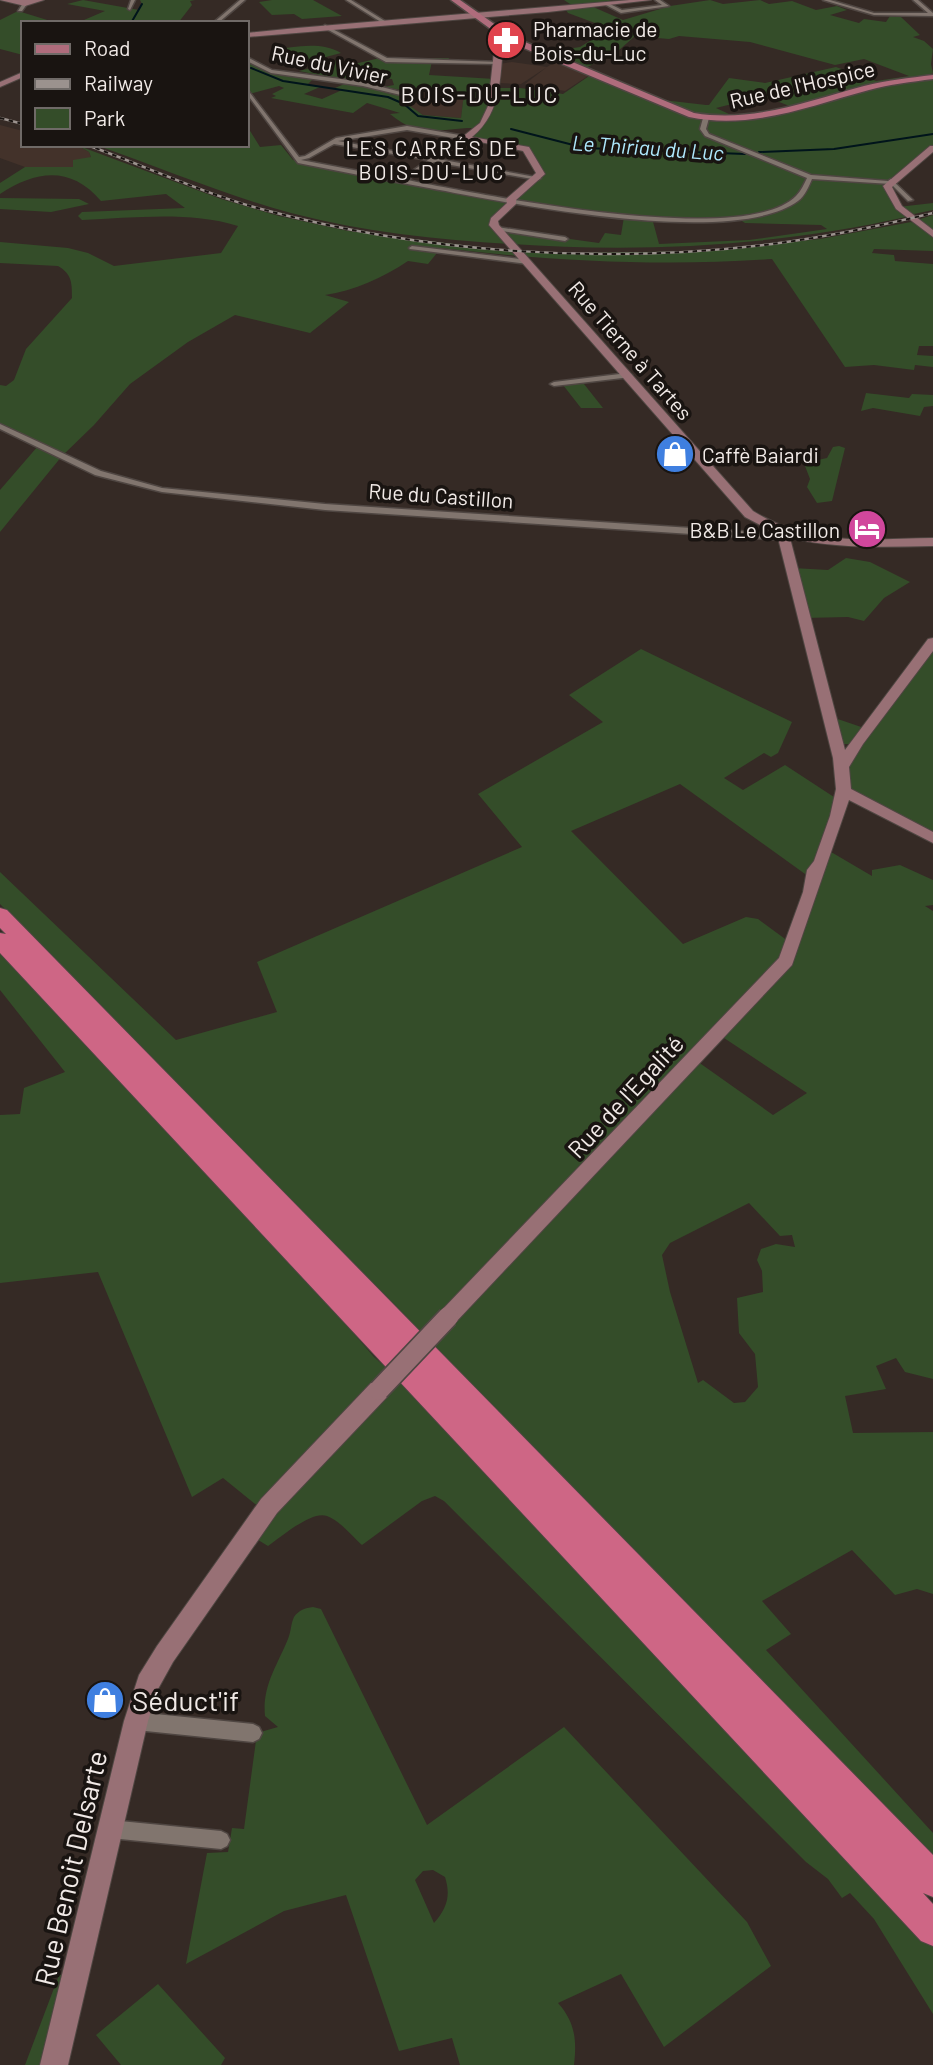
<svg xmlns="http://www.w3.org/2000/svg" width="933" height="2065" font-family="Barlow,sans-serif">
<rect width="100%" height="100%" fill="#352a25"/>
<!-- built -->
<path fill="#43322a" d="M558,60l33,14 -26,17 -40,-7 22,-17 -26,17 -24,-1 2,-19 13,-2 35,5z
M436,89l31,6 -4,7 -2,16 -38,-3 -21,-14 4,-10z
M0,125l23,6v14h54l12,7 2,5 -18,10h-48l-25,-9z"/>
<!-- green -->
<path fill="#344d29" fill-rule="evenodd" d="M83,0l56,10 3,-6 -2,-4h55l-5,1 2,4 -14,18h-101l28,-12 -38,-7z
M272,0h41l29,16 -40,3 -8,-5 -22,1 -13,-13z
M564,0h48l-21,6 32,14 47,-14 40,-6 13,4 37,-4 9,4 23,-3 24,9 21,-4 10,4 -17,5 29,8 5,-4 22,3 4,-6 11,1 19,18 -7,2 11,4 9,8 -2,15 2,9 -3,1 3,3v71l-44,35 9,24 35,-4v7l-19,4 -14,-6 6,9c-130,29 -262,36 -395,27 -73,-4 -148,-12 -220,-31 -66,-18 -130,-45 -195,-68h151v-19l13,21 21,-2 12,15 216,41 32,-27 -15,-25 -54,-11 5,-10c-37,-1 -55,13 -87,-14l10,-1 -33,-10 -14,10 -82,-15 5,-2 -4,-2 12,-6 -5,-2 -30,8 -2,-31h6l20,11 42,3 -8,8 13,2 -16,7 18,5 20,-9 -7,-2 14,-6 45,13 4,-1 3,-4 -17,-3 10,-2 -2,-6 -39,-1 -6,3 -48,-10 19,-5 -30,-6 -16,-10c23,-3 48,-9 69,3l-19,5 32,6 26,-6h69l-1,4 -16,-1 -3,14 66,4 -1,9h26l43,6 29,-20 62,25 52,6h3l20,-27 36,5 71,-16 40,14 33,-5 -45,-17 -29,6 -85,-23 -71,-6 -10,3 -34,-3 -17,15h-4l-31,19 -31,-13 15,-8 13,-2 21,-13 -12,-2 14,-6 -35,-13 -2,-3 10,-2zM436,89l31,6 -4,6 -2,17 -38,-3 -20,-14 1,-6zM764,96l28,11 -50,13 -26,-12zM514,202l110,15 -3,18 -16,-2 -6,10 -102,-14 -3,-9zM652,218h85l8,5 76,2 6,4 -78,11 -90,4z
M18,11l39,12h-34v32l-23,-6v-29z
M79,146l142,53 58,17 69,15 155,19 73,3 130,-2 114,-12 91,-17 14,6 -5,-9 13,-4v14h-4l4,5v17l-59,-2 -2,4 22,2 1,6 38,3v82h-14l-2,9 16,1v11l-18,-2 -1,5 -40,-5 -29,2 -73,-108c-109,8 -222,2 -331,-11l-13,16 -20,-3c-24,16 -54,30 -83,34l24,7 -39,31 -75,-18 -47,27 -58,42 -36,41 -32,31 -62,76v-42l38,-44 -38,-20v-41l6,1 8,-6 12,-31 46,-51c0,-15 0,-24 -14,-32l-58,-3v-21l68,6 20,5 26,13 107,-13 17,-27c-49,-15 -105,-8 -156,-6l-4,-4 4,-4 103,-4 -19,-14 -65,7c-30,-35 -64,-31 -101,-7v4l79,1 10,5 -38,8 -51,-3v-26l25,-16h48v-7l18,-3 -2,-5z
M578,383l6,1 19,24h-22l-18,-23z
M866,393l43,5 3,-4 21,1v11l-9,1 -4,9 -47,-8 -12,3z
M839,446l6,2 -13,53 -15,2 -10,-16 3,-8 -5,-13 8,-5 14,-3 6,-11z
M846,558l24,4 40,20 -26,16 -20,23 -16,-4 -44,1 -11,-50 35,2z
M933,642v196l-88,-46 6,-48h-9l-13,-28 38,13z
M641,649l151,73 -14,31 -7,4 -7,-4 -40,25 19,12 42,-25 52,34 -11,50 46,27v-6l28,-5 33,15v25l-8,1 8,5v468l-28,-7 -9,-14 -20,8 10,23 -41,7 8,37 80,-1v162l-16,-5 -22,6 -43,-45 -90,51 29,33 -25,16 167,183v33l-373,-386 -154,-164 -406,-412v-32l176,168 101,-28 -20,-50 265,-115 -44,-53 125,-72 -34,-27zM680,784l132,95 -20,65 -34,-25 -12,-2 -63,27 -112,-113zM718,1034l89,59 -34,22 -79,-56zM749,1203l31,33 12,-1 3,12 -19,-3 -15,5 -4,11 5,11 1,21 -26,6 2,35 16,21 3,33 -13,15 -11,1 -31,-23 -5,3 -28,-91 -8,-37 8,-12z
M0,948l287,308 87,101 48,43 511,543v71l-59,-95 -24,-26 -8,5 -14,-19 -22,-17 -362,-361 -9,-5 -13,5 -60,44c-10,-9 -23,-25 -35,-29 -15,-6 -46,21 -59,30l-18,-11 15,-23 -42,-34 -31,19 -94,-225 -98,11v-168l20,-1 4,-26 41,-16 -65,-82z
M313,1607l8,2 106,216 137,-98 183,195 24,44 -107,81 -43,-73 -63,29c17,19 19,37 16,62h-114l-8,-27 -53,13 -53,-156 -62,16 -98,53 21,-111 21,-1 4,-24 12,1 13,-96 21,-6 -13,-11c-3,-30 12,-50 23,-77 3,-7 3,-16 6,-22 5,-7 11,-9 19,-10zM433,1870l12,7c6,19 2,31 -11,46l-19,-43 8,-9z
M59,1975h17l-31,90h-20z
M158,1984l67,74 -4,7h-100l-25,-30z"/>
<g fill="none" stroke-linecap="round" stroke-linejoin="round">
<!-- stream -->
<path stroke="#00141b" stroke-width="2" d="M131,23l11,-19
M251,68l32,13 105,16 16,7 14,12 44,5
M511,129l74,19 160,6
M759,152l75,-3 99,-15"/>
<!-- street casing -->
<g stroke="#4f4642" stroke-width="3">
<path id="street" d="M131,0h4l-5,10 -2,-1z
M240,0h5l-27,23h-5z
M346,0h5l37,23 -4,1z
M655,0h5l9,6 -48,7 -15,-8 4,-1 12,6 40,-5z
M823,0h7l44,13h54l-15,-13h5l15,13v3l-59,-1z
M23,3l4,1 -5,7h-4z
M325,25l62,33 113,4 -3,2 -111,-2 -63,-35z
M247,57l25,13 91,12 49,13 -3,2 -46,-11 -92,-13 -24,-12z
M247,89l52,68 6,-1 31,-18 71,-12 58,10 2,3 -29,20 103,19 -3,2 -104,-18 -27,18c72,14 337,69 389,16 5,-5 8,-12 11,-18l-102,-42 -5,-7 3,-11 3,-2 3,2 -3,11 3,5 102,41 77,6 3,-2 22,21 -5,1 -17,-17 -79,-5c-3,7 -7,17 -14,22 -67,48 -289,2 -369,-13 -43,-8 -87,-16 -131,-25l-51,-69zM407,130l53,9 -28,19 -94,-17zM334,144l94,16 -27,19 -100,-19 8,-2z
M497,227l68,10 3,2 -3,2 -70,-11 -1,-1z
M412,246l116,14 3,2 -3,2 -118,-15 -1,-1z
M628,373l4,2 -1,2 -77,9 -4,-2 4,-2z
M0,424l101,47 61,17 163,16 460,30 4,3 -4,3 -460,-30 -163,-18 -67,-17 -95,-46z
M136,1712l117,12 6,3 3,6 -3,6 -6,3 -117,-12 -6,-3 -3,-6 3,-6z
M110,1820l111,11 6,3 3,6 -3,6 -6,3 -111,-11 -6,-3 -3,-6 3,-6z"/>
</g>
<!-- secondary casing -->
<g stroke="#4f4642" stroke-width="2">
<path id="secondary" d="M0,0h44l-19,6z
M630,0h21l-103,12 -301,25v-4l50,-5z
M500,31l4,2c-4,38 0,78 -32,104l57,10 16,27 -29,26v4l-18,17 1,4 254,286c58,36 115,28 180,27v8c-48,1 -95,3 -143,-8l55,212 83,-111 5,-1v13l-70,93 -14,23 2,22 82,43v11l-84,-43 -57,165 -337,358 -7,3 -7,-3 -3,-6 3,-6 338,-353 24,-66 4,-22 7,-9 16,-45 6,-27 -3,-31 -56,-224 -32,-17 -256,-292 2,-7 16,-15 -1,-4 30,-26 -13,-22 -62,-13 19,-15 8,-17 8,-73z
M23,72v5l-23,10v-5z
M930,146h3v6l-41,35 10,19 31,24v7l-37,-28 -13,-23z
M379,1381l8,2 3,7 -3,7 -110,116 -104,149 -15,27 -10,32 -80,344h-28l84,-344 15,-46 18,-29 104,-147 110,-116z"/>
</g>
<!-- primary casing -->
<g stroke="#4f4642" stroke-width="3">
<path id="primary" d="M451,0h9l53,37 181,76c60,10 113,-12 170,-27 23,-6 45,-8 69,-11v4c-22,3 -43,5 -64,11 -60,16 -117,40 -180,27l-182,-76z"/>
</g>
<!-- highway casing -->
<g stroke="#4f4642" stroke-width="2">
<path id="highway" d="M0,908l7,2 926,945v42l-10,-4 10,11v42l-12,-5 -921,-988v-20l6,1 -6,-6z"/>
</g>
<!-- street -->
<use href="#street" fill="#81756e" fill-rule="evenodd"/>
<!-- secondary -->
<use href="#secondary" fill="#987075" fill-rule="evenodd"/>
<!-- primary -->
<use href="#primary" fill="#af6c7c" fill-rule="evenodd"/>
<!-- highway -->
<use href="#highway" fill="#ce6685" fill-rule="evenodd"/>
<!-- rail casing -->
<g stroke="#9b928e" stroke-width="2.5">
<path id="rail" d="M0,118l23,6
M87,145c58,21 115,48 174,64 164,44 342,56 511,35 54,-7 108,-18 161,-31"/>
</g>
<!-- rail -->
<use href="#rail" stroke="#191411" stroke-width="2" stroke-dasharray="4.5" stroke-linecap="butt"/>
<!-- secondary-bridge casing -->
<g stroke="#4f4642" stroke-width="23" stroke-linecap="butt">
<path id="secondary-bridge" d="M379,1390l69,-73"/>
</g>
<!-- secondary-bridge -->
<use href="#secondary-bridge" stroke="#987075" stroke-width="20"/>
</g>
<!-- icons -->
<defs>
<g id="pharmacy-disc" transform="scale(2.0125)"><circle r="9.5" fill="#e0444e" stroke="#191411"/><path d="M-2-6h4v4h4v4h-4v4h-4v-4h-4v-4h4Z" fill="#fff"/></g>
<g id="shop-disc" transform="scale(2.0125)"><circle r="9.5" fill="#3f7fe0" stroke="#191411"/><path d="M-5-2.5h2.3a2.7 3.5 0 0 1 5.4 0H5L5.5 6h-11ZM-1.5-2.5h3a1.5 2.3 0 0 0-3 0Z" fill="#fff"/></g>
<g id="hotel-disc" transform="scale(2.0125)"><circle r="9.5" fill="#d1479c" stroke="#191411"/><path d="M-6-4.5h1.5V1H6V5H4.5V3h-9V5H-6ZM-4 0a1.8 1.8 0 1 1 3.6 0ZM.5 0V-2.5h3Q6-2.5 6 0Z" fill="#fff"/></g>
</defs>
<g fill-rule="evenodd">
<use href="#pharmacy-disc" x="506" y="40"/>
<use href="#shop-disc" x="675" y="454"/>
<use href="#hotel-disc" x="867" y="529"/>
<use href="#shop-disc" x="105" y="1700"/>
</g>
<g text-anchor="middle" dominant-baseline="central" stroke-width="7" stroke-linejoin="round" paint-order="stroke">
<!-- far-poi labels -->
<g font-size="21" fill="#f1eae7" stroke="#191411" text-anchor="start">
<text x="533" y="28">Pharmacie de<tspan x="533" dy="24">Bois-du-Luc</tspan></text>
<text x="702" y="454">Caffè Baiardi</text>
<text x="840" y="529" text-anchor="end">B&amp;B Le Castillon</text>
</g>
<!-- far-street labels -->
<g font-size="21" fill="#f1eae7" stroke="#191411">
<text transform="translate(330 64) rotate(12)">Rue du Vivier</text>
<text transform="translate(802 84) rotate(-13)">Rue de l'Hospice</text>
<text transform="translate(631 350) rotate(49)">Rue Tierne à Tartes</text>
<text transform="translate(441 495) rotate(4)">Rue du Castillon</text>
</g>
<!-- far-neighbourhood labels -->
<g font-size="21" letter-spacing="2" fill="#f1eae7" stroke="#191411">
<text x="432" y="147">LES CARRÉS DE<tspan x="432" dy="24">BOIS-DU-LUC</tspan></text>
</g>
<!-- far-water labels -->
<g font-size="21" font-style="italic" fill="#aee8fd" stroke="#191411">
<text transform="translate(648 147) rotate(4)">Le Thiriau du Luc</text>
</g>
<!-- far-quarter labels -->
<g font-size="23" letter-spacing="2" fill="#f1eae7" stroke="#191411">
<text x="480" y="94">BOIS-DU-LUC</text>
</g>
<!-- street labels -->
<g font-size="24" fill="#f1eae7" stroke="#191411">
<text transform="translate(625 1096) rotate(-47)">Rue de l'Egalité</text>
</g>
<!-- near-poi labels -->
<g font-size="28" fill="#f1eae7" stroke="#191411" text-anchor="start">
<text x="132" y="1700">Séduct'if</text>
</g>
<!-- near-street labels -->
<g font-size="28" fill="#f1eae7" stroke="#191411">
<text transform="translate(70 1868) rotate(-77)">Rue Benoit Delsarte</text>
</g>
</g>
<!-- legend -->
<rect x="21" y="21" width="228" height="126" fill="#191411" stroke="#6f6a67" stroke-width="2"/>
<rect x="35" y="44" width="35" height="10" fill="#af6c7c" stroke="#6f6a67" stroke-width="2"/>
<text x="84" y="56" font-size="21" fill="#f1eae7">Road</text>
<rect x="35" y="79" width="35" height="10" fill="#9b928e" stroke="#6f6a67" stroke-width="2"/>
<text x="84" y="91" font-size="21" fill="#f1eae7">Railway</text>
<rect x="35" y="108" width="35" height="21" fill="#344d29" stroke="#6f6a67" stroke-width="2"/>
<text x="84" y="126" font-size="21" fill="#f1eae7">Park</text>
</svg>
